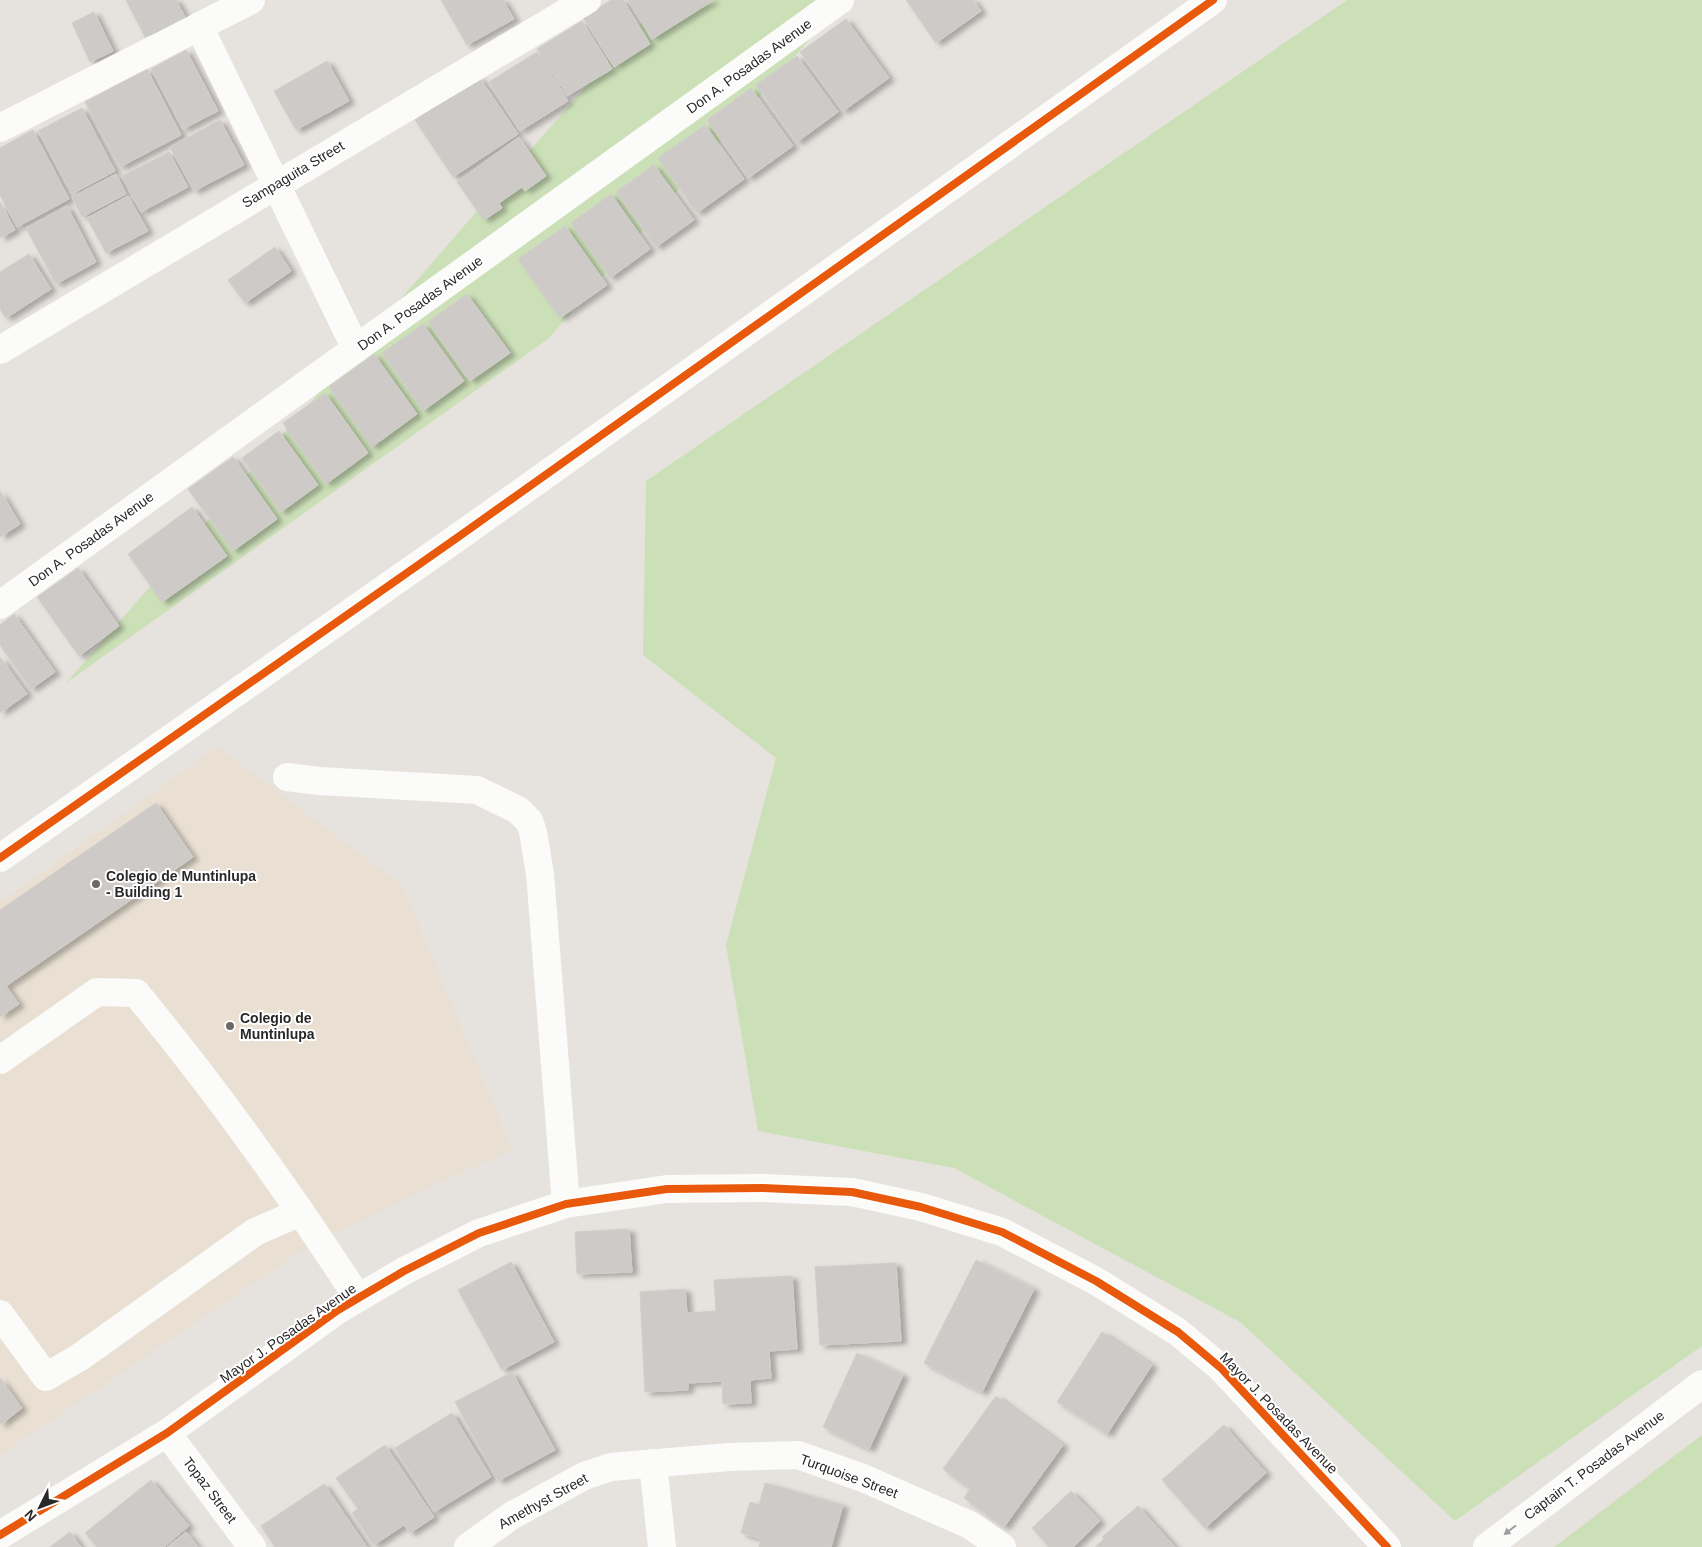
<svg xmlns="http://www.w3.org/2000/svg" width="1702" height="1547" font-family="Helvetica,sans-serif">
<defs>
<filter id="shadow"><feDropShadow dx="5.5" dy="3" stdDeviation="2.5" flood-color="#0004"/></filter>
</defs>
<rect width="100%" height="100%" fill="#e6e2de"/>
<!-- education -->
<path fill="#e9e0d3" d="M217,747l185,138 110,264 -199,94 -313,212v-553z"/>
<!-- green -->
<path fill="#cce0b8" d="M661,0h183l-296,339 -482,344z
M1347,0h355v1346l-247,175 -215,-199 -286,-154 -196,-37 -32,-186 50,-187 -133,-103 3,-174z
M1702,1435v112h-148z"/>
<!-- building -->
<path fill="#cdcac7" stroke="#d1ceca" filter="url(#shadow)" d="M126,0h50l9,17 -40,20z
M441,0h62l11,19 -47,26z
M611,0h12l27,44 -36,23 -31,-49z
M628,0h86l-62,39z
M906,0h67l8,11 -45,32z
M94,12l19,39 -23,11 -18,-39z
M846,19l43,59 -46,33 -43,-59z
M582,21l30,48 -45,27 -30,-47z
M186,50l32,61 -35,18 -32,-60z
M537,52l31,49 -48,30 -31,-49z
M797,56l41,56 -41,30 -41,-57z
M327,61l22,40 -53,29 -22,-39z
M147,69l34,66 -61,32 -35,-65z
M479,77l39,57 -65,43 -38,-57z
M751,88l42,58 -45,32 -41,-58z
M82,108l33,63 -43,23 -34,-63z
M220,120l24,45 -50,26 -24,-44z
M705,125l39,54 -47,34 -39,-55z
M33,130l36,69 -52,28 -17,-32v-47z
M519,137l27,39 -21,15 -3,-4 -23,16 3,5 -18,12 -27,-38z
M169,152l19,35 -47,25 -19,-36z
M654,165l40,55 -38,27 -40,-55z
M116,174l10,20 -44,23 -10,-20z
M611,194l39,55 -40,29 -39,-55z
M128,196l20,35 -42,22 -19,-35z
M0,202l15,28 -15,8z
M67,206l29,56 -40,22 -30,-56z
M565,226l42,59 -47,33 -42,-59z
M275,247l16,24 -46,32 -17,-23z
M29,254l22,35 -45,29 -6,-9v-37z
M467,294l43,59 -40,28 -42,-59z
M423,324l41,57 -41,30 -41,-58z
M374,354l43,60 -45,33 -43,-60z
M325,393l43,60 -42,31 -43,-61z
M279,431l39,54 -37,27 -39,-54z
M233,457l44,62 -44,32 -45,-62z
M0,491l20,33 -20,13z
M192,507l35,49 -65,46 -34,-48z
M78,568l41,58 -40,30 -42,-59z
M14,614l41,58 -24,17 -31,-44v-20z
M0,657l27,37 -27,19z
M156,803l37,54 -187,129 13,18 -19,13v-107z
M629,1229l3,43 -55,2 -2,-42z
M976,1260l58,29 -52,103 -58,-29z
M511,1262l43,80 -52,28 -44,-80z
M896,1263l5,78 -81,4 -5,-78z
M792,1276l5,73 -28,2 2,27 -21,2 1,23 -28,1 -1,-23 -34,2v7l-43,2 -5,-100 45,-3 2,24 29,-2 -2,-31z
M1102,1332l50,33 -45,69 -50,-32z
M857,1353l46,22 -34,74 -46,-22z
M512,1372l43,78 -57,31 -43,-79z
M0,1378l22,30 -22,17z
M996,1396l67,49 -59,82 -40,-29 6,-9 -27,-20z
M452,1413l39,64 -57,35 -39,-64z
M1224,1425l42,48 -61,55 -43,-48z
M385,1445l49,72 -24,16 -6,-8 -30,20 -22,-32 6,-4 -22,-31z
M151,1480l38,46 -25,21h-67l-12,-14z
M765,1483l78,22 -12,42h-72l2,-8 -20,-6 9,-31 9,3z
M324,1484l43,63h-92l-14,-21z
M1071,1491l29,30 -27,26h-24l-17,-19z
M1138,1506l37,41h-80l9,-8 -2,-2z
M70,1532l11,15h-31z
M186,1532l12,15h-31z"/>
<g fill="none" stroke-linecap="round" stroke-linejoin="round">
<!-- minor -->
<path stroke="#fbfbfa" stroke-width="28" d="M199,26l157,323
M0,128l251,-128
M0,350l587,-350
M0,605l840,-605
M287,777l32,4 158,9 41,20 11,11 4,11 7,42 26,330
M0,858l461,-323 752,-535
M0,1060l97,-68 39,1c80,97 154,200 222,305
M0,1314l46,63 34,-20 175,-125 46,-20
M167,1433l85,114
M653,1463l9,84
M0,1535l167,-102 171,-123 66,-39 75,-38 87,-29 101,-15 96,-1 89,4 69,15 81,25 94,49 82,51 44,37 165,178
M468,1547l43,-31 73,-40 27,-9 118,-10 69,-2 65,23 107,47 32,22
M1487,1547l215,-163"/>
<!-- cycleway casing -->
<g stroke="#fff" stroke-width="11">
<path id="cycleway" d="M0,858l461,-323 752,-535
M0,1535l167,-102 171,-123 66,-39 75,-38 87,-29 101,-15 96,-1 89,4 69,15 81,25 94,49 82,51 44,37 165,178"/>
</g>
<!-- cycleway -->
<use href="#cycleway" stroke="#e8590c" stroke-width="8"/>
</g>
<!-- one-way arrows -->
<defs><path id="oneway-solid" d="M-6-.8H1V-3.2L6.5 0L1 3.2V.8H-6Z" transform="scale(1.25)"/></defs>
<use fill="#9c9c9c" href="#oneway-solid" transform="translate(1510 1530) rotate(143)"/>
<!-- markers -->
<g fill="#6a6968" stroke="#fff" stroke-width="2">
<circle cx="96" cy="884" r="5"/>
<circle cx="230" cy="1026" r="5"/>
</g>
<g text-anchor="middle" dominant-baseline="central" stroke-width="4" stroke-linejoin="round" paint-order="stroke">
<!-- street labels -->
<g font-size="14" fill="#282828" stroke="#fff">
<text transform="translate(749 66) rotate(-36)">Don A. Posadas Avenue</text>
<text transform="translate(293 174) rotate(-31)">Sampaguita Street</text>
<text transform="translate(420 303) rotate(-36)">Don A. Posadas Avenue</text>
<text transform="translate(91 539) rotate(-36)">Don A. Posadas Avenue</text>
<text transform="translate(288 1333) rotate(-35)">Mayor J. Posadas Avenue</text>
<text transform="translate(1279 1413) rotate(46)">Mayor J. Posadas Avenue</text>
<text transform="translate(1594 1465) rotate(-37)">Captain T. Posadas Avenue</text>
<text transform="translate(849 1476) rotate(20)">Turquoise Street</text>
<text transform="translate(210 1490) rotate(53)">Topaz Street</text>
<text transform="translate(543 1501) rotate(-29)">Amethyst Street</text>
</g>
<!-- poi labels -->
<g font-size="14" font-weight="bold" fill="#282828" stroke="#fff" text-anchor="start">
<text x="106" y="876">Colegio de Muntinlupa<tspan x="106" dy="16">- Building 1</tspan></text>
<text x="240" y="1018">Colegio de<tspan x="240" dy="16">Muntinlupa</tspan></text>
</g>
</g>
<!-- north arrow -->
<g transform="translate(40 1507) rotate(228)" stroke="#ffffff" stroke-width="4" paint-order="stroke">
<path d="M0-4L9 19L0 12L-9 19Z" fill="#282828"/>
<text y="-8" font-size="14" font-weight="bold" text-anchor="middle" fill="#282828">N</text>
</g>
</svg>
